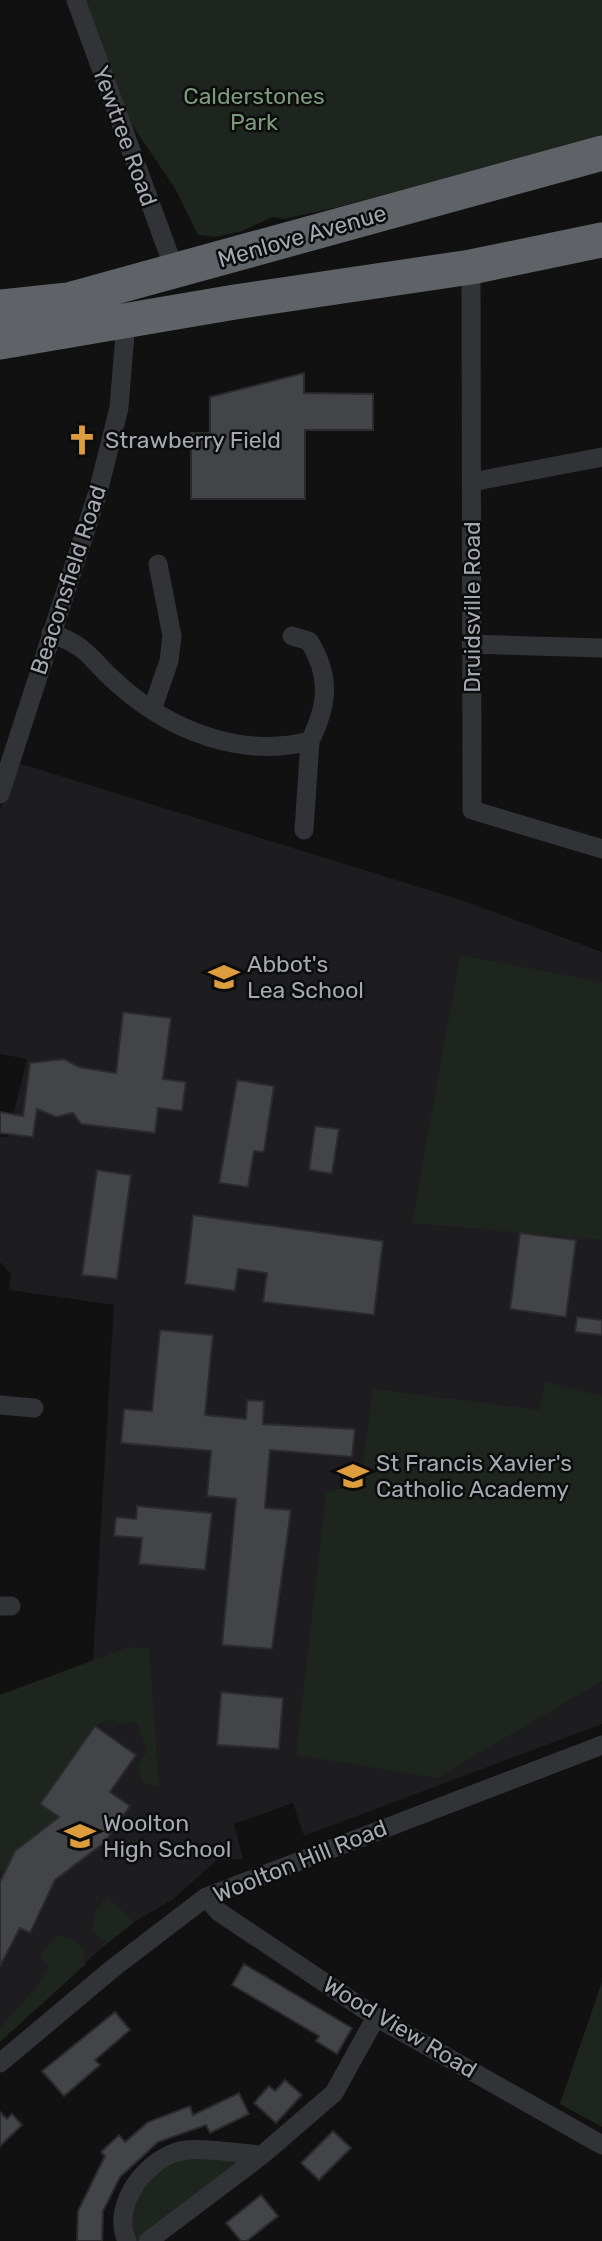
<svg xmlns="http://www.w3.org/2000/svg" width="602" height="2241" font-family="Rubik,sans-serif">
<rect width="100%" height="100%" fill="#111112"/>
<!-- built -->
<path fill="#1d1d1f" d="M15,762l446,138 141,52v772l-298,112 -11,-33 -59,21 9,35 -26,1 -45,40 -38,22 -26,21 -108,92v-340l93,-35 21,-355 -105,-15 2,-16 -11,-12v-125h8l19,-78 -27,-5v-244z"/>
<!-- green -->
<path fill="#1e241e" d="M85,0h517v136l-264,71 -54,12 -11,-2 -31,14 -26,6 -18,-2 -22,-45 -48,-71z
M460,955l142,27v258l-190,-17z
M545,1382l57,14v285l-165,97 -141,-23 30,-262 34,-11 13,-93 166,21z
M130,1647l19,1 10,140 -17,-6 -4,-16 9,-15 -10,-29 -14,2 -12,-5 -16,7 -54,78 18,13 -44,33 -10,22 -5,-3v-174z
M107,1896l27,26 -26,21 -16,-12 4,-21z
M57,1935l16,4 11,9 2,16 -86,78v-14l37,-42 11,-19 -8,-13z
M602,1982v145l-42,-23z
M188,2154l62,5 -109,82h-9c-15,-46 21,-68 56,-87z"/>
<!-- building -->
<path fill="#434447" stroke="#2b2b2e" stroke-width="2" d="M304,373v20l69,1v36h-68v69h-114v-66h19v-36z
M123,1012l48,6 -8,61 23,3 -4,29 -24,-3 -3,25 -74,-9 -8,-11 -17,4 -19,-8 -4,28 -33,-4v-21l23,4 7,-53 34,-4 15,8 37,6z
M237,1080l37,6 -10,66 -10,-1 -6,36 -29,-4z
M315,1126l24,3 -7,45 -23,-4z
M97,1170l34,5 -14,104 -35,-4z
M193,1215l190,26 -9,74 -111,-13 4,-29 -29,-4 -3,22 -50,-7z
M520,1233l56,7 -10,77 -56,-8z
M577,1317l25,3v15l-27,-3z
M160,1330l53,5 -8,80 41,4 1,-19 17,1 -1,23 92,5 -3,28 -82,-7 -5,58 26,2 -19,139 -50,-4 14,-146 -29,-3 4,-45 -90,-8 3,-34 28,2z
M137,1506l75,7 -7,57 -66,-6 3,-26 -28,-2 2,-19 20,2z
M221,1692l62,6 -4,51 -62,-4z
M95,1726l41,29 -26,37 20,14 -26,37 -49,37 -25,53 -10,-5 -20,38v-84l15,-31 44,-34 -19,-13z
M244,1964l108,64 -15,26 -21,-13 3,-5 -87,-51z
M115,2012l15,18 -35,30 5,5 -36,31 -22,-25z
M285,2080l17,15 -26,28 -22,-20 15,-17 6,5z
M239,2093l10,21 -39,19 -4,-8 -48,17 -38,35 -17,34 -1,30h-25l1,-30 27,-55 -4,-4 18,-17 6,7 23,-20 42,-16 3,9z
M0,2112l7,7 5,-5 10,11 -22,21z
M333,2131l18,17 -32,32 -18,-17z
M261,2195l17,21 -31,25h-6l-15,-18z"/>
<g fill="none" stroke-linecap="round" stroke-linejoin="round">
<!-- street -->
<path stroke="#323337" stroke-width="19" d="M76,0l99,271
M471,267l1,543 130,39
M472,482l130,-25
M51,633c40,15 38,26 67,51 51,46 123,75 192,57 18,-36 21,-65 -1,-100l-17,-5
M471,644l131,4
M152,710l17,-49 3,-25 -14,-72
M0,794l98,-302 21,-84 7,-87
M304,830l6,-89
M0,1405l34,3
M0,1606h11
M206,1897l13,15 157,105 226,128
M0,2063l112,-94 94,-72 396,-152
M127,2241c-17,-36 21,-86 59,-91 23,-3 52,4 76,5
M148,2241l114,-86 72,-62 42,-76"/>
<!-- highway -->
<path stroke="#5f6267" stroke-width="35" d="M0,307l68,-7 534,-147
M0,342l235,-40 236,-35 131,-27"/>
</g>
<!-- icons -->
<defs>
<g id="church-bare" transform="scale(2.415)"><path d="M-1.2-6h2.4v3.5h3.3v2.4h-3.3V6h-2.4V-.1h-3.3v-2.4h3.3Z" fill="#de9d3d" stroke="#0c0c0d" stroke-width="2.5" paint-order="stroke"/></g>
<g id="school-bare" transform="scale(2.415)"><path d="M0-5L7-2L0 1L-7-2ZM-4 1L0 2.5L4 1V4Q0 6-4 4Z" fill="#de9d3d" stroke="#0c0c0d" stroke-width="2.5" paint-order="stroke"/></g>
</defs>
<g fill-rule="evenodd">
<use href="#church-bare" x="82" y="440"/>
<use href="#school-bare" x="224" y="977"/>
<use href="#school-bare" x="353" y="1476"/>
<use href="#school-bare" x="80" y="1836"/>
</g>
<g text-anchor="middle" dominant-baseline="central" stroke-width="5" stroke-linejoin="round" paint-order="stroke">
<!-- park labels -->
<g font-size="23" fill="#7d9b7c" stroke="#0c0c0d">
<text x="254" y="96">Calderstones<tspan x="254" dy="26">Park</tspan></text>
</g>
<!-- street labels -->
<g font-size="23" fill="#a4a9b1" stroke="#0c0c0d">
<text transform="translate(125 136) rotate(70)">Yewtree Road</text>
<text transform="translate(302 236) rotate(-16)">Menlove Avenue</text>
<text transform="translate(68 580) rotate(-72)">Beaconsfield Road</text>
<text transform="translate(472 607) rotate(-90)">Druidsville Road</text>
<text transform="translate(300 1861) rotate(-22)">Woolton Hill Road</text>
<text transform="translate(400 2027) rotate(31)">Wood View Road</text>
</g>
<!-- poi labels -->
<g font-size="23" fill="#a4a9b1" stroke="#0c0c0d" text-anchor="start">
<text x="105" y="440">Strawberry Field</text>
<text x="247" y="964">Abbot's<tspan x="247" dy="26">Lea School</tspan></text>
<text x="376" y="1463">St Francis Xavier's<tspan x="376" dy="26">Catholic Academy</tspan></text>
<text x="103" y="1823">Woolton<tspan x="103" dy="26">High School</tspan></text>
</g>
</g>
</svg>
